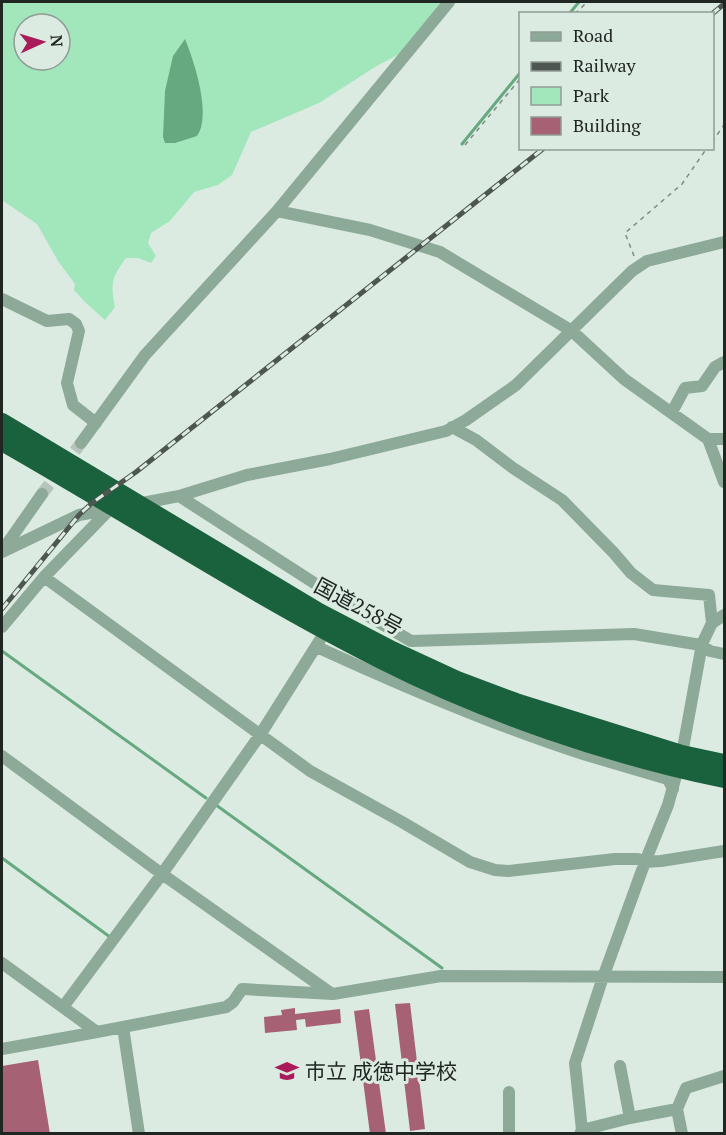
<svg xmlns="http://www.w3.org/2000/svg" width="726" height="1135" font-family="'PT Serif','Noto Sans JP',serif">
<rect width="100%" height="100%" fill="#dcebe1"/>
<!-- green -->
<path fill="#a2e6bc" fill-rule="evenodd" d="M2,2h448l-38,45 -37,20 -56,36 -68,29 -19,43 -14,10 -24,7 -24,29 -19,12 -3,10 8,13 -5,7 -13,-5h-12c-14,19 -16,25 -11,49l-10,13 -19,-17 -12,-13 1,-6 -17,-23 -21,-37 -35,-24zM24,24h36v36h-36z"/>
<!-- water -->
<path fill="#66a981" d="M185,39c9,22 27,76 12,97l-22,7h-10l-2,-6 2,-46 8,-35z"/>
<g fill="none" stroke-linecap="round" stroke-linejoin="round">
<!-- stream -->
<path stroke="#66a981" stroke-width="3" d="M569,14l10,-12
M462,144l58,-71
M2,651l204,147
M216,805l226,163
M2,858l108,79"/>
</g>
<!-- building -->
<path fill="#a66175" d="M410,1003l15,126 -15,2 -15,-127z
M295,1008v6l45,-5 1,14 -35,4 -1,-8 -9,1 1,10 -32,3 -1,-16 18,-2 -1,-5z
M369,1009l17,125h-16l-16,-123z
M38,1060l12,74h-48v-68z"/>
<g fill="none" stroke-linecap="round" stroke-linejoin="round">
<!-- minor-tunnel -->
<path stroke="#b6c4bb" stroke-width="12" stroke-dasharray="12 6" stroke-linecap="butt" d="M42,494l39,-51"/>
<!-- path -->
<path stroke="#808a83" stroke-width="1.5" stroke-dasharray="4.5 4.5" stroke-linecap="butt" d="M575,14l12,-12
M712,142l12,-17
M465,145l55,-66
M634,256l-9,-23 57,-49 25,-36"/>
<!-- minor -->
<path stroke="#8da997" stroke-width="12" d="M277,211l93,19 70,22 132,79 52,48 84,60 16,43
M2,299l45,22 22,-2 7,5 3,7 -12,52 6,22 23,18
M672,412l13,-24 17,-2 13,-19 9,-5
M452,427l24,13 37,28 49,32 51,52 18,21 22,17 56,5 3,28
M708,439h16
M81,443l64,-88 132,-144 172,-209
M179,496l157,101 75,44 223,-7 67,11 9,6 14,3
M137,504l42,-8 68,-21 83,-16 116,-28 20,-11 50,-35 116,-114 15,-10 77,-19
M2,551l40,-57
M2,552l77,-37 38,-7
M44,577l266,194 92,51 68,40 25,8 13,1 107,-12h23l7,3 16,-1 63,-10
M2,627l42,-50 66,-68
M317,647c85,39 173,77 263,106 29,9 58,17 88,26l5,10
M2,756l160,118 170,120
M2,963l95,69 129,-25 7,-5 9,-13 91,5 108,-18 283,1
M63,1007l99,-133 98,-139 60,-95
M123,1027l16,107
M2,1049l95,-17
M620,1066l10,52
M677,1109l9,-21 38,-12
M582,1130l-7,-67 26,-80 44,-121 23,-57 14,-51 20,-110 10,-21 12,-8
M509,1134v-42
M580,1134l2,-4 48,-12 47,-9 5,25"/>
<!-- highway -->
<path stroke="#1a613e" stroke-width="18" d="M2,422l317,190 73,38 65,30 59,22 166,52 42,9
M2,442c127,72 250,153 381,219 103,52 228,95 341,118"/>
<!-- rail casing -->
<g stroke="#4d5650" stroke-width="5">
<path id="rail" d="M712,14l12,-10
M2,609l77,-94 13,-12 44,-31 408,-324"/>
</g>
<!-- rail -->
<use href="#rail" stroke="#dcebe1" stroke-width="3" stroke-dasharray="9" stroke-linecap="butt"/>
</g>
<!-- icons -->
<defs>
<g id="school-bare" transform="scale(1.8)"><path d="M0-5L7-2L0 1L-7-2ZM-4 1L0 2.5L4 1V4Q0 6-4 4Z" fill="#aa1c59" stroke="#dcebe1" stroke-width="2.5" paint-order="stroke"/></g>
</defs>
<g fill-rule="evenodd">
<use href="#school-bare" x="287" y="1071"/>
</g>
<g text-anchor="middle" dominant-baseline="central" stroke-width="6" stroke-linejoin="round" paint-order="stroke">
<!-- street labels -->
<g font-size="21" fill="#202622" stroke="#dcebe1">
<text transform="translate(359 606) rotate(28)">国道258号</text>
</g>
<!-- poi labels -->
<g font-size="21" fill="#202622" stroke="#dcebe1" text-anchor="start">
<text x="305" y="1071">市立 成徳中学校</text>
</g>
</g>
<!-- border -->
<rect width="726" height="1135" fill="none" stroke="#202622" stroke-width="6"/>
<!-- legend -->
<rect x="519" y="12" width="195" height="138" fill="#dcebe1" stroke="#919c95" stroke-width="1.5"/>
<rect x="531" y="32" width="30" height="9" fill="#8da997" stroke="#919c95" stroke-width="1.5"/>
<text x="573" y="42" font-size="18" fill="#202622">Road</text>
<rect x="531" y="62" width="30" height="9" fill="#4d5650" stroke="#919c95" stroke-width="1.5"/>
<text x="573" y="72" font-size="18" fill="#202622">Railway</text>
<rect x="531" y="87" width="30" height="18" fill="#a2e6bc" stroke="#919c95" stroke-width="1.5"/>
<text x="573" y="102" font-size="18" fill="#202622">Park</text>
<rect x="531" y="117" width="30" height="18" fill="#a66175" stroke="#919c95" stroke-width="1.5"/>
<text x="573" y="132" font-size="18" fill="#202622">Building</text>
<!-- north arrow -->
<g transform="translate(42 42) rotate(86)"><circle r="28" fill="#dcebe1" stroke="#919c95" stroke-width="1.5"/>
<path d="M0-4.5L10 22L0 15L-10 22Z" fill="#aa1c59"/>
<text y="-9" font-size="16" font-weight="bold" text-anchor="middle" fill="#202622">N</text>
</g>
</svg>
